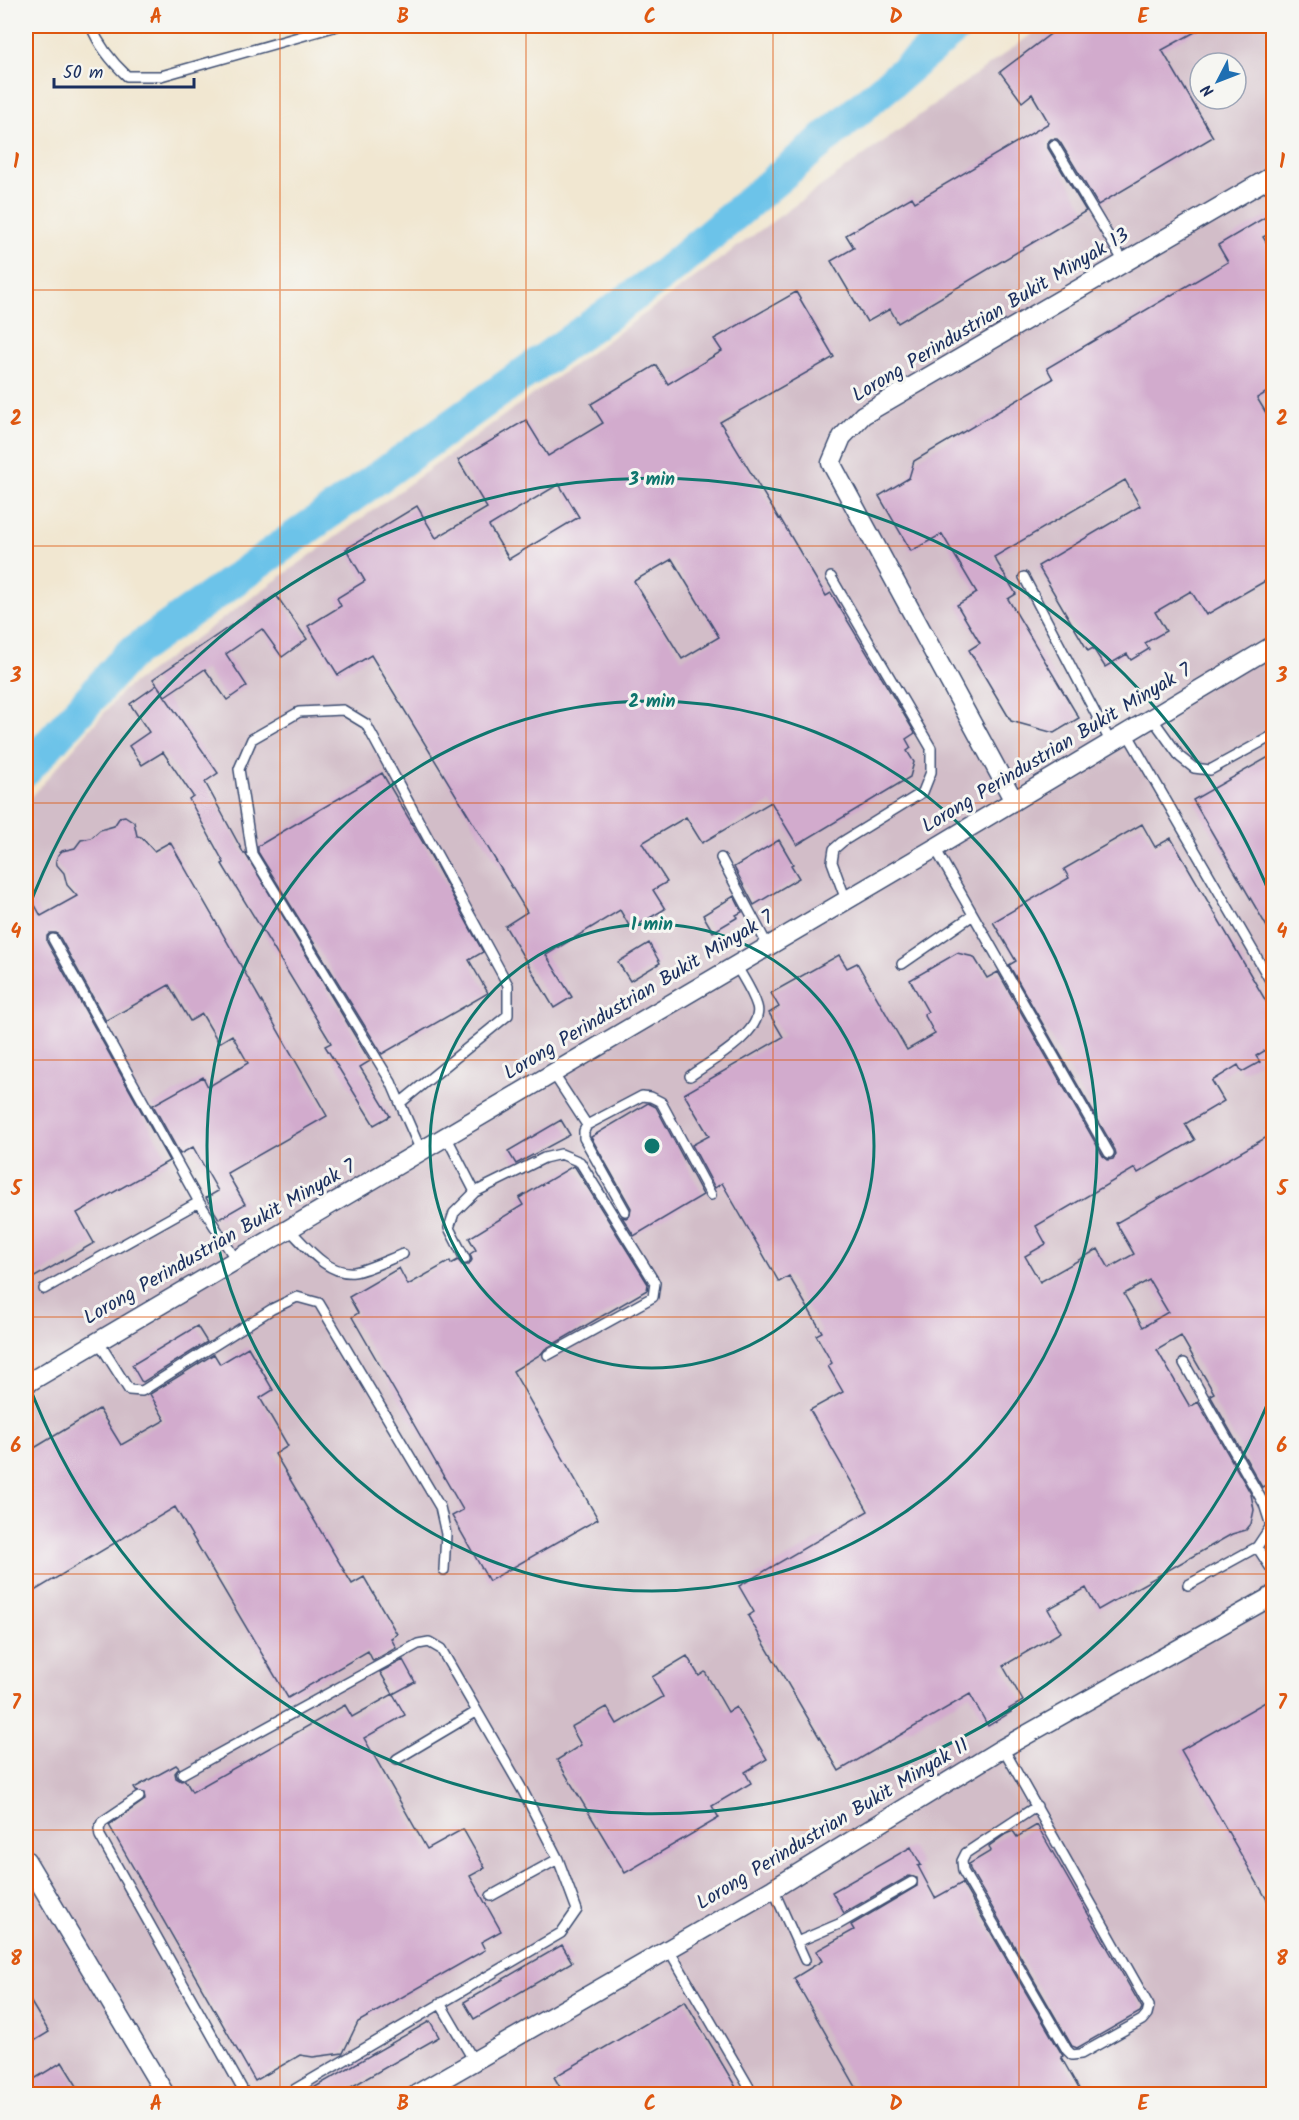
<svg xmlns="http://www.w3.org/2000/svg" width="1299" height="2120" font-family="Kalam,sans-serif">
<rect width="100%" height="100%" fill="#f6f6f2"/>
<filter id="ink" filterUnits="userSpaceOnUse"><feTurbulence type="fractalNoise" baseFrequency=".0167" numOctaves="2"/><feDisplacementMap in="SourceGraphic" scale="12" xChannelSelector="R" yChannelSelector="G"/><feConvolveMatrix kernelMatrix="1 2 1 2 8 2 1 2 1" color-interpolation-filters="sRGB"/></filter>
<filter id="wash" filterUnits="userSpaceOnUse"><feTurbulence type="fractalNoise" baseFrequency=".008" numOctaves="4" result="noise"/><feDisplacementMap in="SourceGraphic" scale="24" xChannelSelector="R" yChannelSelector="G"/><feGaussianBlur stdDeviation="1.35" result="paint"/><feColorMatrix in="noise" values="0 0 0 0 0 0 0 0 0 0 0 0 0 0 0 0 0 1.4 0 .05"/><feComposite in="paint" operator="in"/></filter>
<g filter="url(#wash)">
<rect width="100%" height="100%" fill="#f1e7d1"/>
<!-- industrial -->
<path fill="#d2bdc8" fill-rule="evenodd" d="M1043,26h230v2068h-1247v-1291l98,-113zM1200,63h36v36h-36z"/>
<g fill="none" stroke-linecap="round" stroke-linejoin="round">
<!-- river -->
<path stroke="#6cc3e9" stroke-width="33" d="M26,770l103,-115 535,-381 294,-248"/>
</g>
<g id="blocks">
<!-- building -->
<path fill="#d2abcd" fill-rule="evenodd" d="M1061,26h145l-44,24 51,87 -115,68 -38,-63 -3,-3h-6l-3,3v6l38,63 -188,112 -8,-14 -23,13 -36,-61 23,-13 -8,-13 66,-38 3,5 134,-79 -17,-29 -10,8 -22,-30z
M1274,212v19l-11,6 11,17v134l-17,10 17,28v150l-68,39 -15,-24 -36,21 11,19 -21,12 4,6 -18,11 -4,-6 -22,13 -12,-19 -5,3 -50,-85 102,-60 -15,-26 -131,77 22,37 -8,5 71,119 -25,15 -43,-12 -42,-71 11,-7 -23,-38 20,-12 -35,-59 -31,17 -32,-55 30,-18 5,-17 139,-82 -6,-11 181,-106 -10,-17z
M796,292l38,65 -114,65 59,97 1,-1 46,78 5,-3 84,140 -9,6 5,9 -4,3 7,11 -4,15 -113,68 -26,-43 -69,41 -16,-26 -44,26 25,39 -14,8 12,19 -34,20 -11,-19 -74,45 26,42 -18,11 -49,-82 22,-14 -156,-257 -33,20 -30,-49 33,-20 -4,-8 28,-17 -19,-32 71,-43 19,32 51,-30 -29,-48 68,-40 22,36 55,-33 -12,-19 65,-39 12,19 54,-33 -8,-12zM559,484l20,33 -70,42 -20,-33zM672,559l47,78 -37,22 -48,-78z
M276,595l31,44 -25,18 -20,-28 -36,25 21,32 -20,14 -22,-31 -40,27 -12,-17z
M157,685l61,88 -13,9 39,72 1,-1 125,208 -10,6 30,49 -16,9 -49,-79 6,-3 -109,-179 2,-1 -35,-64 4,-3 -30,-44 -21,13 -13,-19 20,-14 -19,-28z
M1274,754v185l-81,-139z
M382,773l46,78 55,101 -14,8 19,33 -106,61 -124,-202v-6z
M125,816l9,6 3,14 4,1 13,14 16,-9 157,274 -100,57 18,31 -26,15 -13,-21 12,-7 -25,-44 -13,7 -27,-49 50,-28 5,10 40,-24 -16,-28 -13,8 -17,-29 -12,7 -21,-36 -63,36 -47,-85 -3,-3h-6l-3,3v6l122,219 -92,52 17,30 -61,35 -7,-14v-375l15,27 36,-20 -10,-11 -3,-12 -7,-8 -1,-5 2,-5 4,-4 13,-3 6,-8 10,-2 9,-8 14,-4 6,-9z
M1142,824l13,23 16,-9 103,177v30l-18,11 4,6 -18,10 -4,-7 -26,16 12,20 -39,23 10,16 -57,33 -3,-5 -99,58 10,18 -21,12 15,26 58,-33 11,19 25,-14 -18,-31 158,-90v348l-12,6 -52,-92 4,-2 -33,-57 -24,14 33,57 8,-5 53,92 3,16 -3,14 -5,6 -14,4 -134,76 -12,-22 -38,21 13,23 -58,34 20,35 -14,8 2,3 -23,14 -18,-32 -131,77 -91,-155 6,-4 -15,-26 129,-75 -58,-101 33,-18 -15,-26 4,-3 -16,-28 6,-3 -33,-56 -10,6 -57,-99 -7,5 -23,-43 17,-9 -25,-42 99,-57 -14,-24 10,-6 -8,-14 68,-38 8,13 10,-5 50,87 28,-16 -11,-20 4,-2 -18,-32 47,-27 17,4 13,21 11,-6 105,184 5,4 5,-1 3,-5 -1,-4 -106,-185 7,-4 -23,-39 76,-44 -5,-9zM1149,1280l19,32 -25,15 -19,-33z
M779,840l14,24 -2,1 8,13 -45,27 -20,-38z
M734,896l8,16 -6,3 2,2 -25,15 -10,-17z
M649,943l11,20 -30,18 -12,-19z
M648,1103l8,4 47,88 -69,41 -12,-19 4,1 4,-3 1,-7 -40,-71z
M561,1120l9,15 -54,29 -8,-13z
M573,1166l2,1 73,117 -1,6 -102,59 -4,5 -28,17 85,148 -109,62 -37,-65 11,-6 -111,-193 6,-4 -9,-16 50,-29 9,17 42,-24 1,3 7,-4 4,5h7l3,-5 -2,-6 6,-4 -7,-12 54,-33 -4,-7z
M197,1326l10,16 -64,40 -2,-1 -9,-16z
M248,1347l25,43 -13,8 28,48 -13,8 77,130 12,-7 33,57 -6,4 5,10 -23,13 -5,-10 -80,47 -113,-191 -149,89v-143l73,-44 22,36 44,-25 -15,-26 64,-40 6,10z
M687,1656l12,20 6,-4 23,40 8,-5 31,52 -22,13 6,11 -39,23 7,12 -94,55 -68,-113 24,-15 -10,-18 36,-20 10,17 46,-27 -11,-20z
M403,1660l12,22 -22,12 -13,-22z
M393,1694l12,21 -41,23 63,111 36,-20 22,39 -15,8 31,55 -20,11 4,8 -127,72 -15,31 -30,4 -13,-2 -45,26 -146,-256 36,-25 -1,-7 -8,-2 -2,-3 42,-23 3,3 -4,5 1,5 5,3 4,-1 7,12 153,-87 7,12z
M1274,1697v215l-93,-162z
M1037,1825l105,183 -2,4 -63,36 -5,-2 -102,-177 -1,-5 22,-13 -2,-5 17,-12 7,-3 4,6z
M911,1847l10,18 -3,1 17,32 27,-15 101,173 -2,1 21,37h-222l-66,-116 28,-17 -6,-10 38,-21 -3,-5 66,-39v-8l-8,-2 -65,37 -12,-21z
M562,1945l10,17 -98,57 -10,-17z
M26,1994l23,38 -23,14z
M685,2001l55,93h-176l-10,-17z
M430,2021l9,16 -100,57h-36z
M62,2062l20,32h-56v-10z"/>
</g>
</g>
<g filter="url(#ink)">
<use href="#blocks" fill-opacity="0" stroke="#3b4b6f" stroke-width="1.5"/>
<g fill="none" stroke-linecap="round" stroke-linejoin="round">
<!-- lane casing -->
<g stroke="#3b4b6f" stroke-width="12">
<path id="lane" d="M91,26c8,20 20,35 36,50h34l176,-50
M1054,145l70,117
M831,577l100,171v24l-8,20 -81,50 -8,7 -2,13 14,38
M1024,577l87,166
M343,710l23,14 142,261v30l-108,88 -9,-21 -139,-228 -13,-85 13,-30 47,-27z
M1152,718l28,39 14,11 16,2 64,-35
M1127,733l147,254
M935,848l174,305
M721,858l47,88
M53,939l146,263 37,58
M902,964l71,-49
M553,1073l34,52 55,-29 9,1 10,5 50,93
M690,1076c18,-13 75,-44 67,-70 -4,-14 -14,-28 -21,-41
M400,1103l21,48
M587,1125l-3,6v7l41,73
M446,1136l29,56 -21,21 -5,15 16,31
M475,1192l69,-34 17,-4 19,8 75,121 -2,14 -105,58
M289,1229c17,17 38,46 65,43 13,-2 36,-13 49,-18
M44,1289l155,-87
M98,1341l31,49 13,1 130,-82 25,-12 22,6 121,204 6,27 -2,36
M1184,1363l80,141 7,22 -14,21 -69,38
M1257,1547l17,26
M1003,1748l146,258 -2,8 -5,6 -61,34 -9,1 -5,-5 -104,-179 -1,-10 4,-8 71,-47
M397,1759l79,-47
M182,1774l236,-130 11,-2 12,7 82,142 35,68 19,51 -16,23 -274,161
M139,1797l-37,25 -3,7 1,7 145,258
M773,1889l32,71
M491,1896l67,-37
M797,1942l42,-18 73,-42
M669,1950l84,144
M440,2003l34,58"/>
</g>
<!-- street casing -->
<g stroke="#3b4b6f" stroke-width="21">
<path id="street" d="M1014,801l-183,-338 11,-26 21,-22 411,-240
M26,1384l909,-536 339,-203
M26,1860l139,234
M417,2094l356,-205 230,-141 271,-153"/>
</g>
<!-- lane -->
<use href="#lane" stroke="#fff" stroke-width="9"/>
<!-- street -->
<use href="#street" stroke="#fff" stroke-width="18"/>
</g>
</g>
<!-- grid -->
<path fill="none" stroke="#de5710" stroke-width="1.5" stroke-opacity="0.55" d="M280,26v2068M526,26v2068M773,26v2068M1019,26v2068M26,290h1248M26,546h1248M26,803h1248M26,1060h1248M26,1317h1248M26,1574h1248M26,1830h1248"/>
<!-- distance rings -->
<g fill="none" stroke="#0f766e" stroke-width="3">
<circle cx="652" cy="1146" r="222"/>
<circle cx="652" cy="1146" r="445"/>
<path d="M1273 1390A667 667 0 0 1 27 1380M27 912A667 667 0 0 1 1273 902"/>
</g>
<g text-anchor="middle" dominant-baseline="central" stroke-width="6" stroke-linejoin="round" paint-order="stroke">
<!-- street labels -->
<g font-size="20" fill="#1b2f5e" stroke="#f6f6f2">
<text transform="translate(991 316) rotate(-31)">Lorong Perindustrian Bukit Minyak 13</text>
<text transform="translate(1057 749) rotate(-31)">Lorong Perindustrian Bukit Minyak 7</text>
<text transform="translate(639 996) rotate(-31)">Lorong Perindustrian Bukit Minyak 7</text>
<text transform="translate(220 1243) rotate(-30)">Lorong Perindustrian Bukit Minyak 7</text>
<text transform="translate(833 1825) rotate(-31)">Lorong Perindustrian Bukit Minyak 11</text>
</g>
</g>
<circle cx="652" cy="1146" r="9" fill="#0f766e" stroke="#f6f6f2" stroke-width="3"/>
<g font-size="18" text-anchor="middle" font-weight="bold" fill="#0f766e" stroke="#f6f6f2" stroke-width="6" stroke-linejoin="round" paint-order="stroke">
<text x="652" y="485">3 min</text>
<text x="652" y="707">2 min</text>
<text x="652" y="930">1 min</text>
</g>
<!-- margin -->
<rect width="1299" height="2120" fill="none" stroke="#f6f6f2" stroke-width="66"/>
<!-- north arrow -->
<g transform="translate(1218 81) rotate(228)"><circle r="28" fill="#f6f6f2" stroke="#9ea6b7" stroke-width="1.5"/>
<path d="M0-4.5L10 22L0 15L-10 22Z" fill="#1f6fb2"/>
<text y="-9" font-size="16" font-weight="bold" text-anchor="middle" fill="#1b2f5e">N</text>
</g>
<!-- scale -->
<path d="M54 78v9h140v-9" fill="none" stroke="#1b2f5e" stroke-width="3"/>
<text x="63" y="78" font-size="18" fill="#1b2f5e" stroke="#f6f6f2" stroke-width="4.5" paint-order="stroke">50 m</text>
<rect x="33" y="33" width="1233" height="2054" fill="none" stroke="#de5710" stroke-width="2"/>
<g font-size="20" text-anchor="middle" font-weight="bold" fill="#de5710">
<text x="156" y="23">A</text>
<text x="403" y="23">B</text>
<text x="650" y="23">C</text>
<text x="896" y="23">D</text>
<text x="1143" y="23">E</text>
<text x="16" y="168">1</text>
<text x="1282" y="168">1</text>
<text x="16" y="425">2</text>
<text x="1282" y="425">2</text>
<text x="16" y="682">3</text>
<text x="1282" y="682">3</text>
<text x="16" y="938">4</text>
<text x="1282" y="938">4</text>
<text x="16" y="1195">5</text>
<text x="1282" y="1195">5</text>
<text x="16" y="1452">6</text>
<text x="1282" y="1452">6</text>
<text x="16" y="1709">7</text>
<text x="1282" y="1709">7</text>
<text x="16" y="1965">8</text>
<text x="1282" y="1965">8</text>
<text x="156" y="2110">A</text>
<text x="403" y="2110">B</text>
<text x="650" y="2110">C</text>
<text x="896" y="2110">D</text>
<text x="1143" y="2110">E</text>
</g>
</svg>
